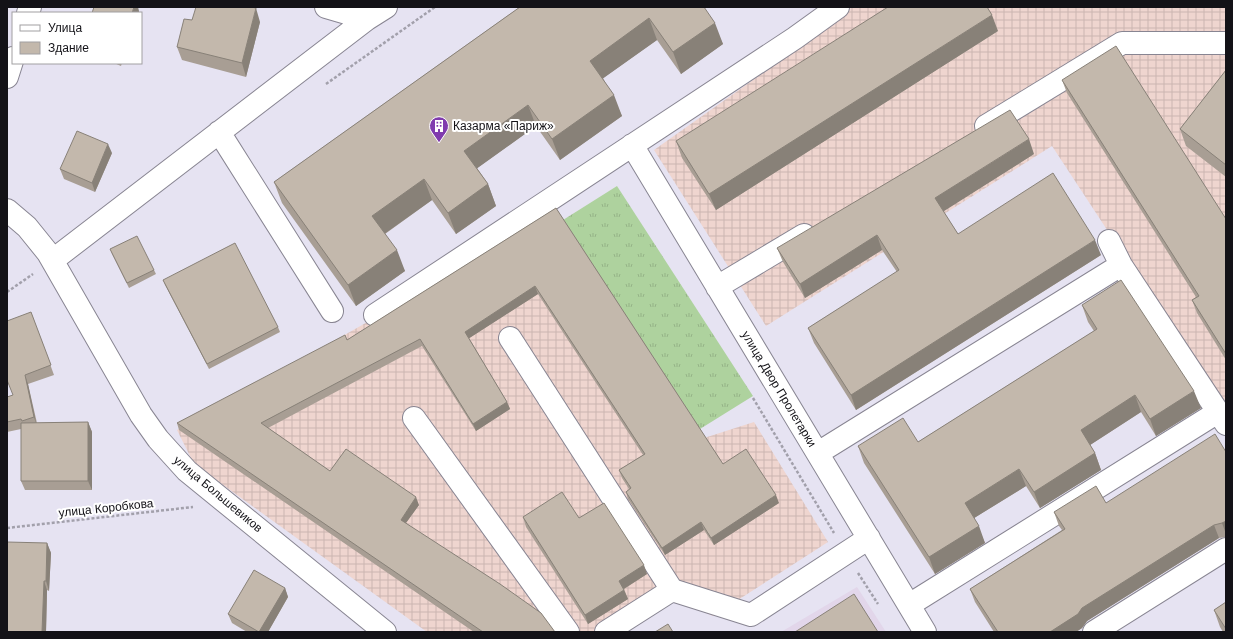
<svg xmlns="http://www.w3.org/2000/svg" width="1233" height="639" font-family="Arial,sans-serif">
<defs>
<pattern id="industrial-grid" width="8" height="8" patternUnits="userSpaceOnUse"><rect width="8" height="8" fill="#efd5cf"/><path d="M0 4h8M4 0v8" fill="none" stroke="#ccb6b1"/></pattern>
<pattern id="grass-tufts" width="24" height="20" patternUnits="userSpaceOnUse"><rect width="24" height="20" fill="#aed29e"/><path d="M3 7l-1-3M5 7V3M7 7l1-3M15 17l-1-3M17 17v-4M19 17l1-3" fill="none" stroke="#95b387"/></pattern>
</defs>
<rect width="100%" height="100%" fill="#e6e3f2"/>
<!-- commercial -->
<path fill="#e2d6ea" d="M857,587l29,45h-105z"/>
<!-- industrial -->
<path fill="url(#industrial-grid)" d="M852,7h374v404l-174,-265 -286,180 -112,-176 150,-106z
M558,214l146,224 50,-16 74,120 -115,74 -38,-17 -53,33h-195l-233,-168 -17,-34z"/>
<!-- grass -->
<path fill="url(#grass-tufts)" d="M617,186l136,210 -53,33 -137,-209z"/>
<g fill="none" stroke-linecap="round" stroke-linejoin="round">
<!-- minor casing -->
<g stroke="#888592" stroke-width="24">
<path id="minor" d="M326,7l41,12
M28,13l2,-6
M7,77l6,-19
M986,126l136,-83h104
M219,132l113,179
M632,145l293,487
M7,210l20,17 21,26 93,162 17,24 29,32 198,161
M1109,241l12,24 105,159
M53,260l314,-241 19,-12
M717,287l87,-52
M375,315l420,-277 43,-31
M510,338l162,252
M414,418l154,214
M817,452l9,-4 295,-183
M909,605l309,-193
M606,632l66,-42 79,25 118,-77
M1094,632l132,-83"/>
</g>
<!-- path -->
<path stroke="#a2a0ab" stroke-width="2.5" stroke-dasharray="3 2" stroke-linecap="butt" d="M326,84l109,-77
M7,292l26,-18
M753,398l81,135
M7,528l186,-21
M858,573l20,31"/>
<!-- minor -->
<use href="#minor" stroke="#fff" stroke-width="22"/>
</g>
<!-- wall -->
<path fill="#a89e94" d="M520,7h184l19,37 -42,30 -24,-34 -54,38 19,38 -62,44 -24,-34 -59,42 11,16 8,22 -40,28 -24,-34 -47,34 20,37 -49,35 -74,-103 -8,-21z
M192,20l68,2 -14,55 -64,-17 -5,-13z
M998,31l-282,179 -34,-52 -6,-17z
M114,63h8l-1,3z
M1226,70v107l-40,-31 -6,-17z
M1062,80l164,139v141l-29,-47 -5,-13 4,-3 -129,-204z
M112,153l-17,39 -31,-13 -4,-10z
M1034,154l-91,57 15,23 143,21 -245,155 -42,-67 -6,-15 89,-56 -15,-22 -77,48 -22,-36 -6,-14z
M556,208l167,256 56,39 -65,42 -10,-15 -39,25 -37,-56 -2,-7 3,-3 -7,-11 -3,-8 24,-15 -105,-161 -69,44 38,64 3,7 -34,22 -54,-85 -154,82 62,43 89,34 -13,18 149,109h-81l-295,-202 -2,-7 170,-83z
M110,249l44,21 2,4 -27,14 -17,-34z
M163,280l115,47 2,5 -71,37 -44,-84z
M1082,305l119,103 -45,28 -15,-24 -51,33 5,8 6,17 -61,38 -14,-22 -52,32 11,25 -50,31 -71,-111 -6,-17 60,-4 176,-111 -6,-9z
M31,312l23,63 -26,9 9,39 51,-1 4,10v58h-67l-4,-9v-52l-14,3v-35l6,-1z
M1226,452v85l-7,1 -132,83 -5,7 -6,4h-82l-19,-30 -5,-13 92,-59 -3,-4 -5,-14 52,-9z
M523,517l56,1 68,56 -23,15 4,10 -40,25 -62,-97z
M47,543l4,10 -2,38 -2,-1 -1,42h-39z
M285,588l3,9 -20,35h-21l-15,-9 -4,-9z
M1226,602v30h-3l-3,-5 -6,-17z"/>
<!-- shaded-wall -->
<path fill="#888178" d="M134,7h4l1,4v2h-7z
M256,8l4,14 -14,55 -4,-14z
M992,15l6,16 -282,179 -7,-16z
M649,18l8,22 -59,42 -8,-21z
M715,23l8,21 -42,30 -8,-22z
M614,95l8,21 -62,44 -8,-21z
M528,105l8,21 -64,46 -8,-21z
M1029,139l5,15 -93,59 -6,-15z
M108,144l4,9 -17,39 -3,-9z
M424,179l8,21 -52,37 -8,-21z
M488,184l8,22 -40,28 -8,-21z
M877,235l5,15 -77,48 -5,-14z
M1095,240l6,15 -245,155 -5,-15z
M397,250l8,21 -49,35 -8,-21z
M535,286l3,8 -70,45 -3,-7z
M25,375l3,9 9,43 -3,-10z
M1194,391l7,17 -45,28 -6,-17z
M1135,395l6,17 -54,35 -6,-17z
M507,402l3,7 -34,22 -3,-7z
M88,422l4,10v58l-4,-9z
M1095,453l6,17 -61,38 -6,-16z
M1019,469l7,17 -55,34 -6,-17z
M776,495l3,8 -65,42 -3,-7z
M416,497l3,8 -16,22 -2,-7z
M1226,521v13l-4,-11z
M701,522l3,8 -39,25 -3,-7z
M1214,525l5,13 -132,83 -5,7 -6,4h-26l32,-24z
M979,526l6,17 -50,31 -6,-17z
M47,543l4,10 -2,38 -3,-10z
M644,565l3,9 -25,16 -3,-9z
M44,581l3,9 -1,42h-4z
M285,588l3,9 -20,35h-9z
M624,590l4,9 -40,25 -3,-9z"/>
<!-- building -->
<path fill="#c3b8ac" stroke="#888178" d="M94,7h40l-2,6h-40z
M196,7h55l5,1 -14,55 -65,-16 7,-28 8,1z
M520,7h184l11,16 -42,29 -24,-34 -59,43 24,34 -62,44 -24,-34 -64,46 24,33 -40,29 -24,-34 -52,37 25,34 -49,35 -74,-103z
M888,7h99l5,8 -283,179 -33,-53z
M1116,46l110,173v135l-34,-54 7,-4 -137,-216z
M1226,70v95l-46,-36z
M1010,110l19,29 -94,59 23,36 95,-61 42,67 -244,155 -43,-67 91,-58 -22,-35 -77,49 -23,-36z
M77,131l31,13 -16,39 -32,-14z
M556,208l167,256 23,-15 30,46 -65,43 -10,-16 -39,26 -36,-56 5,-4 -12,-18 26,-16 -110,-168 -70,46 42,70 -34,22 -53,-85 -159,84 69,48 16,-22 70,48 -15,23 99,64 41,29 14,19h-72l-306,-209 168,-88 2,5z
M137,236l17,34 -27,13 -17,-34z
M235,243l43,84 -71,37 -44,-84z
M1121,280l73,111 -44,28 -15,-24 -54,35 14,23 -61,39 -15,-23 -54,34 14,23 -50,31 -71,-111 45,-28 15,24 179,-113 -15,-24z
M31,312l20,53 -26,10 9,42 -12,4 -1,-2 -14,3v-25l6,-2 -6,-15v-59z
M88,422v59h-67v-58z
M1215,434l11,18v69l-4,2 -8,2 -132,83 -4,6 -28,18h-52l-28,-43 95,-60 -11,-17 42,-26 10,17z
M562,492l17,26 25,-15 40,62 -25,16 5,9 -39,25 -62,-98z
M7,542l40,1 -1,38h-2l-2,51h-35z
M254,570l31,18 -26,44 -31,-18z
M854,594l24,38h-83z
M1226,602v27l-12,-19z
M668,624l5,8h-18z"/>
<!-- icons -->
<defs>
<g id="building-pin" transform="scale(1)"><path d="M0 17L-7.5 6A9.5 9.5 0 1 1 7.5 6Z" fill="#803bae" stroke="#fff"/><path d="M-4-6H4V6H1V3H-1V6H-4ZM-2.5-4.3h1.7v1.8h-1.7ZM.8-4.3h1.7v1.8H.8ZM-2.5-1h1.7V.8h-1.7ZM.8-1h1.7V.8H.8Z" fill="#fff"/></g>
</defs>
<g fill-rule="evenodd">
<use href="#building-pin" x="439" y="126"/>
</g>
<g text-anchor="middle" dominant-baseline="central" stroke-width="4" stroke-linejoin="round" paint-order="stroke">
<!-- poi labels -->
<g font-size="12" fill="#131217" stroke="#fff" text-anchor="start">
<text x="453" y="126">Казарма «Париж»</text>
</g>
<!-- street labels -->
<g font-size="12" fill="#131217" stroke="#fff">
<text transform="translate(779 389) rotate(59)">улица Двор Пролетарки</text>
<text transform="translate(218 494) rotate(40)">улица Большевиков</text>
<text transform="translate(106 508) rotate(-6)">улица Коробкова</text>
</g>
</g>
<!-- border -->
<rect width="1233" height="639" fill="none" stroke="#131217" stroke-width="16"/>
<!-- legend -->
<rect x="12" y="12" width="130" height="52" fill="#ffffff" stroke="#a1a0a2"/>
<rect x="20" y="25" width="20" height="6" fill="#ffffff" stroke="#a1a0a2"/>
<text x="48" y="32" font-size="12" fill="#131217">Улица</text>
<rect x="20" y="42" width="20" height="12" fill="#c3b8ac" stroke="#a1a0a2"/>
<text x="48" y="52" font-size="12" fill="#131217">Здание</text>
</svg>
